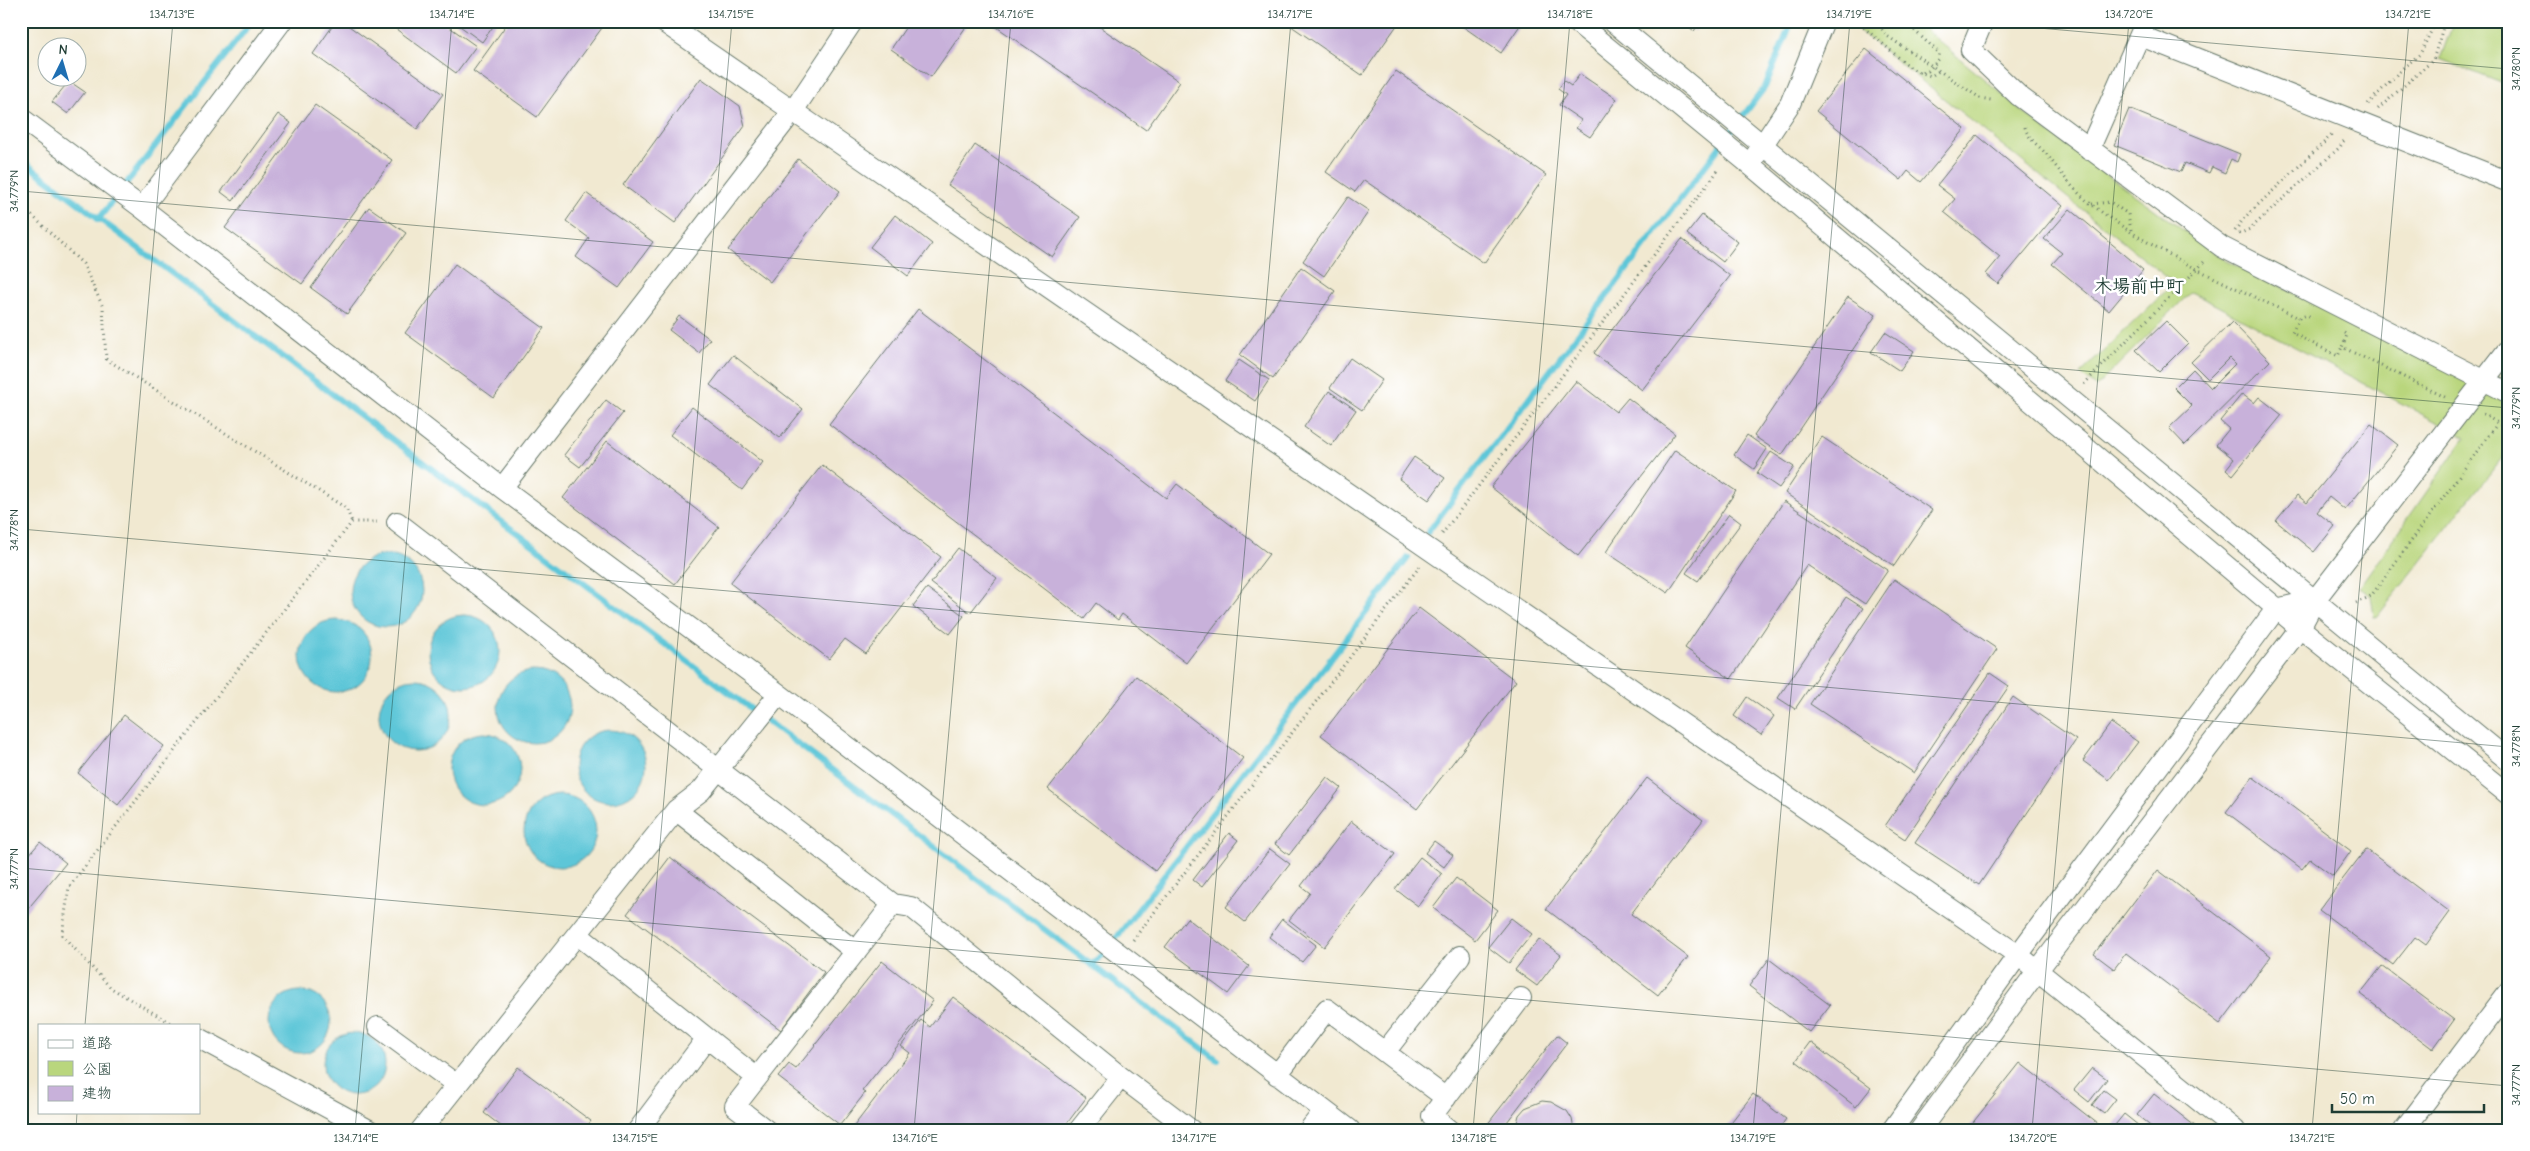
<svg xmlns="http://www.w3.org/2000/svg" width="2530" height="1151" font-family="'Comic Neue','Klee One',sans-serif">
<rect width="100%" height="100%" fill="#fff"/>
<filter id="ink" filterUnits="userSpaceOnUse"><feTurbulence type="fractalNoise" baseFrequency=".02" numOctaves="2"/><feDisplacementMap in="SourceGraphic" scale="10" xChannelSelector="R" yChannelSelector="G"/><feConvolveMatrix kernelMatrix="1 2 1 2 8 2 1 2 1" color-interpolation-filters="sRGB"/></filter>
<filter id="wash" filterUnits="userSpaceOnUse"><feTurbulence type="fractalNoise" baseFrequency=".0096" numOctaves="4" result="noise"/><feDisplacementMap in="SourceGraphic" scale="20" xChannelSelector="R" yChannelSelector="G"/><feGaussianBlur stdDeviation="1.12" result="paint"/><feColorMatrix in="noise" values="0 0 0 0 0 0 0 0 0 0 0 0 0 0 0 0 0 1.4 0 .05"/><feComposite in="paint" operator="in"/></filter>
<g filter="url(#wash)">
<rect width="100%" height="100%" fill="#f1e9d1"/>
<!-- green -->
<path fill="#b9d67d" stroke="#6c8a58" d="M1847,21h68l125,105 180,131 289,141v51l-132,168 -3,-1 -3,-20 -11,-9 105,-150 -274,-145 -95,95 -16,-13 94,-91z
M2454,21h55v65l-69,-27z"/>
<!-- water -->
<path fill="#5dc6d8" stroke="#3e8286" d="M350 591a36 36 0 1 1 72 0a36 36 0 1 1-72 0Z
M428 651a36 36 0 1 1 72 0a36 36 0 1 1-72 0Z
M300 656a36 36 0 1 1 72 0a36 36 0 1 1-72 0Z
M498 707a36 36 0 1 1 72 0a36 36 0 1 1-72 0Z
M379 715a36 36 0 1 1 72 0a36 36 0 1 1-72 0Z
M574 766a36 36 0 1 1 72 0a36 36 0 1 1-72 0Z
M448 769a36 36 0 1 1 72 0a36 36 0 1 1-72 0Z
M524 831a36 36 0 1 1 72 0a36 36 0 1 1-72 0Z
M269 1022a31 31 0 1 1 62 0a31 31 0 1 1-62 0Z
M323 1064a31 31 0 1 1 62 0a31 31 0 1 1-62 0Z"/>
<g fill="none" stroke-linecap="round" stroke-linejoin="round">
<!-- stream -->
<path stroke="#5dc6d8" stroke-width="6" d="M21,160l1197,900
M98,220l154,-199
M1428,532l337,-445 27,-66
M1092,964l12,-10 304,-396"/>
</g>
<g id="blocks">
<!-- building -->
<path fill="#c8b1da" d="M336,21h6l101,73 -26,35 -104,-75z
M385,21h56l35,25 -20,27z
M453,21h44l-15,21z
M509,21h98l-70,96 -64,-46z
M910,21h60l-39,56 -40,-28z
M988,21h103l89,61 -34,48z
M1284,21h116l-38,54z
M1455,21h68l-22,32z
M1682,21h25l-5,6 -3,-3 -5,7z
M1866,49l99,80 -44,53 -13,-11 -7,9 -85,-69z
M1396,71l150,104 -62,88 -120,-83 -9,12 -29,-20z
M1580,74l37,25 -27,38 -14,-9 5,-8 -22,-15 7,-10 -8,-6 6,-8 7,5z
M701,78l39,28 5,20 -70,97 -52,-38z
M69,81l16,11 -17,22 -16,-12z
M315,105l77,55 -90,124 -77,-56z
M2129,109l111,45 -3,8 -6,-3 -6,14 -13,-6 -3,6 -24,-10 -4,9 -67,-27z
M278,114l13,9 -58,78 -12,-9z
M1977,135l86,71 -65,78 -12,-10 14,-17 -56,-45 11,-13 -18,-14z
M975,145l105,72 -28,40 -104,-72z
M798,159l42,32 -70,91 -42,-32z
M586,193l67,49 -34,46 -43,-31 13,-19 -23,-17z
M1348,197l21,14 -45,65 -21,-15z
M369,207l37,26 -59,81 -36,-26z
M2070,209l73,61 -34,41 -57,-47 10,-11 -18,-14z
M895,215l37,29 -24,32 -38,-29z
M1702,215l36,27 -15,20 -36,-28z
M1682,239l48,37 -88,114 -48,-37z
M455,264l89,64 -50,70 -89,-65z
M1301,267l34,24 -62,88 -33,-24z
M1848,297l28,18 -94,140 -28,-19z
M918,309l248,189 11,-14 92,70 -83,109 -64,-49 -4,6 -22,-17 -12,16 -255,-195z
M679,316l31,23 -11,14 -30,-23z
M2166,321l22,22 -29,29 -23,-22z
M2232,322l38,39 -85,84 -16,-17 23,-22 -18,-18 19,-19 18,19 24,-24 -6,-6 -21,21 -17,-17z
M1885,332l29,19 -14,20 -29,-19z
M733,355l70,54 -23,29 -70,-53z
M1350,358l32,22 -20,30 -32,-22z
M1239,360l30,20 -14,21 -30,-20z
M1576,381l40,31 12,-14 47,36 -97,122 -87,-69z
M1329,391l27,19 -25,36 -27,-19z
M2242,394l12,9 5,-6 23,18 -49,60 -7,-6 8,-10 -18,-14 13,-16 -9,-8z
M606,400l17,13 -43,54 -16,-12z
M692,407l71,55 -21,28 -72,-55z
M2371,424l27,21 -53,65 -16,-13 -12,15 18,14 -21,26 -38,-31 21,-26 10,8z
M1747,435l20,14 -13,20 -20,-14z
M1822,437l110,73 -38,56 -109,-73z
M607,441l112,86 -44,57 -112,-86z
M1675,450l61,41 -68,102 -62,-41z
M1771,452l23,15 -15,21 -22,-15z
M1414,457l31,21 -16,22 -30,-21z
M822,465l119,92 -75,97 -21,-15 -16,20 -99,-76z
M1784,501l104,69 -23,34 -58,-39 -76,114 -46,-31z
M1729,514l12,9 -43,58 -12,-8z
M958,548l39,30 -27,35 -39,-30z
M1894,579l103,70 -83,124 -104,-69z
M927,588l37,28 -14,18 -37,-28z
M1846,597l17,11 -68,101 -17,-11z
M1419,608l97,73 -99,128 -96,-74z
M1990,673l19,13 -104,153 -20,-13z
M1136,676l107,82 -88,113 -107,-82z
M1747,697l27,19 -13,19 -27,-19z
M2013,697l63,43 -97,145 -64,-42z
M124,715l40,31 -46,59 -40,-32z
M2111,723l27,19 -29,38 -26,-19z
M1327,777l14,11 -52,67 -14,-11z
M2253,777l98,74 -18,25 -23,-17 -8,10 -76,-57z
M1647,778l56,42 -72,94 57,43 -30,38 -112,-86z
M1351,821l44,33 -71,93 -35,-27 21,-27 -9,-7z
M1229,833l9,7 -36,47 -9,-7z
M1434,841l19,14 -9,12 -19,-14z
M40,842l26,21 -45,54v-53z
M1270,849l20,15 -45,58 -19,-15z
M2366,849l84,63 -24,33 -11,-8 -22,28 -74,-55z
M670,857l154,115 -43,58 -154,-116z
M1420,857l22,17 -24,32 -23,-17z
M2158,870l113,86 -51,68 -94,-71 -12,16 -20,-15z
M1456,878l42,32 -23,30 -42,-32z
M1187,918l62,48 -21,28 -63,-47z
M1511,918l21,16 -23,29 -21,-16z
M1282,919l34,26 -14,17 -33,-25z
M1539,939l22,16 -24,31 -22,-16z
M1769,959l61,46 -21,27 -60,-46z
M882,961l51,40 -71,90 3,2 -25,32 -62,-48 11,-13 7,5z
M2382,966l72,54 -21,29 -73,-55z
M953,997l133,101 -24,32h-211l59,-77 -9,-7 20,-26 9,7z
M1557,1035l10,8 -66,87h-18z
M1810,1042l61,46 -15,19 -60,-46z
M2020,1063l78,61 -4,6h-127z
M518,1067l73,54 -7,9h-78l-22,-17z
M2092,1068l15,11 -18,23 -15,-12z
M2104,1090l12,9 -12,15 -12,-9z
M1753,1094l33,25 -8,11h-53z
M2154,1094l46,36h-45l-18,-15z
M1542,1101l9,1 16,9 5,8 2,11h-59l4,-15 6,-7z
M2124,1114l20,16h-33z"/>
</g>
</g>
<g filter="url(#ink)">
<use href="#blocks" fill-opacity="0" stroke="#68796b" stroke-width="1"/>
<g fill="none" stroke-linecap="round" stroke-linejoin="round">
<!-- minor casing -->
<g stroke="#68796b" stroke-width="22">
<path id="minor" d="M662,21l1356,934 217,175
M1575,21l173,142 552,465 209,167
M1612,21l897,740
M1983,21l-12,29 48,46 203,151 287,146
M2141,36l368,146
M21,118l121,90 360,280 277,206 571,436
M2089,150l57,-129
M1756,155l34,-51 34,-83
M142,208l140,-187
M502,488l291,-377 60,-90
M397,522l496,382 18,3 210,170 70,53
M676,810l180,142
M578,935l179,143
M378,1027l79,58
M199,1038l170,92
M1385,1052l75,-96
M1277,1075l50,-66 119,89
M421,1130l255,-320 25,-19 78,-97
M638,1130l69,-92
M766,1130l-31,-24 158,-202
M1079,1130l42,-53
M1309,1130l15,-19
M1449,1130l-17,-14 89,-118
M1892,1130l126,-175 258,-346 39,-9
M1920,1130l118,-160 262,-342 15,-28 194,-252
M2404,1130l105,-138"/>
</g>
<!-- path -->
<path stroke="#68796b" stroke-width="3" stroke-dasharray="1 4" stroke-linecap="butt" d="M1876,21l11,15 93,62 11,2
M1919,72l12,4 8,-5
M2368,104l35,-36 17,-14 16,-33
M2378,109l55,-49 12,-39
M2025,127c3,13 15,19 23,29 13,17 26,35 43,48 58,46 141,82 208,114l8,-3 6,3
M2092,204l18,-2 18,12 3,16
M21,205l62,59 20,43 3,52 240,149 6,14
M2235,231l8,-12 90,-85
M2239,234l11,-5 90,-82 5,-8
M2299,318l-7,15 46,23 4,-9
M2344,333l3,2 -5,12 105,51
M2084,384l122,-124
M2483,414l26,16
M1442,534l278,-366
M2356,603l15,-7 126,-172
M1133,940l287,-374
M174,1025l-63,-37 -49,-53 7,-48 283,-365h25
M21,1118l22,12"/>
<!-- minor -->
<use href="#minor" stroke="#fff" stroke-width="20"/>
<!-- path-bridge -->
<path stroke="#68796b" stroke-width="3" stroke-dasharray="1 4" stroke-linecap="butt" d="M1856,21l55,47 8,4 9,-1 11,-12v-6l-35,-32"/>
</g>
</g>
<!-- ticks -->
<path fill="none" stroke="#1f3d34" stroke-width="1" stroke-opacity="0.45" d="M1958,21l551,48M21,191l2488,217M21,529l2488,218M21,868l2488,218M85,1025l88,-1004M76,1130l1,-18M355,1130l97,-1109M635,1130l97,-1109M914,1130l97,-1109M1194,1130l97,-1109M1473,1130l97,-1109M1753,1130l97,-1109M2032,1130l97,-1109M2312,1130l97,-1109"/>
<g text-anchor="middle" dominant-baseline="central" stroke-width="5" stroke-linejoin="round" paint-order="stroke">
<!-- quarter labels -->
<g font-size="18" font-weight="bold" fill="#1f3d34" stroke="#fff">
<text x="2139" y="286">木場前中町</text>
</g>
</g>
<!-- margin -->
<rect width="2530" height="1151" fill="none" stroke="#fff" stroke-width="55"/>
<!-- legend -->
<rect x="38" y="1024" width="162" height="90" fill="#ffffff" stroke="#a5b1ae"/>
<rect x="48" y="1040" width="25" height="8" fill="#ffffff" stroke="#a5b1ae"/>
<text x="82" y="1048" font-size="15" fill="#1f3d34">道路</text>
<rect x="48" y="1061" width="25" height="15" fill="#b9d67d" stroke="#a5b1ae"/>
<text x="82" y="1074" font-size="15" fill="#1f3d34">公園</text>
<rect x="48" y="1086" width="25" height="15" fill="#c8b1da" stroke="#a5b1ae"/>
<text x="82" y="1098" font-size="15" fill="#1f3d34">建物</text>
<!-- north arrow -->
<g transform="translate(62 62) rotate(5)"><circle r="24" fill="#ffffff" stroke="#a5b1ae"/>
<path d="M0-4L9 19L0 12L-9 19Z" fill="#1f6fb2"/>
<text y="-8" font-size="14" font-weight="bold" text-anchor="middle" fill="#1f3d34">N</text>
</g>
<!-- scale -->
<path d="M2332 1104v8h152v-8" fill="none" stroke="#1f3d34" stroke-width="2.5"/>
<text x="2340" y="1104" font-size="15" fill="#1f3d34" stroke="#ffffff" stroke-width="4" paint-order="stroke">50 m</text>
<rect x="28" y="28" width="2474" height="1096" fill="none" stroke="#1f3d34" stroke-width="2"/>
<g font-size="12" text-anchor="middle" fill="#1f3d34">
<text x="172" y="18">134.713°E</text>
<text x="452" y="18">134.714°E</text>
<text x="731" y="18">134.715°E</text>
<text x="1011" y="18">134.716°E</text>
<text x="1290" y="18">134.717°E</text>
<text x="1570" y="18">134.718°E</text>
<text x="1849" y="18">134.719°E</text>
<text x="2129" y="18">134.720°E</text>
<text x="2408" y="18">134.721°E</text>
<text transform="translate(2516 69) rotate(-90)" y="4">34.780°N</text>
<text transform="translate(14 191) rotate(-90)" y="4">34.779°N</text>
<text transform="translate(2516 408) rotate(-90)" y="4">34.779°N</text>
<text transform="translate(14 530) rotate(-90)" y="4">34.778°N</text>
<text transform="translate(2516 746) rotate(-90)" y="4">34.778°N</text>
<text transform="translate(14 869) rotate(-90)" y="4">34.777°N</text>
<text transform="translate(2516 1085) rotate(-90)" y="4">34.777°N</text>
<text x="356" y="1142">134.714°E</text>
<text x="635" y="1142">134.715°E</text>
<text x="915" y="1142">134.716°E</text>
<text x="1194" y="1142">134.717°E</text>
<text x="1474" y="1142">134.718°E</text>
<text x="1753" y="1142">134.719°E</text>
<text x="2033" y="1142">134.720°E</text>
<text x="2312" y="1142">134.721°E</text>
</g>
</svg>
